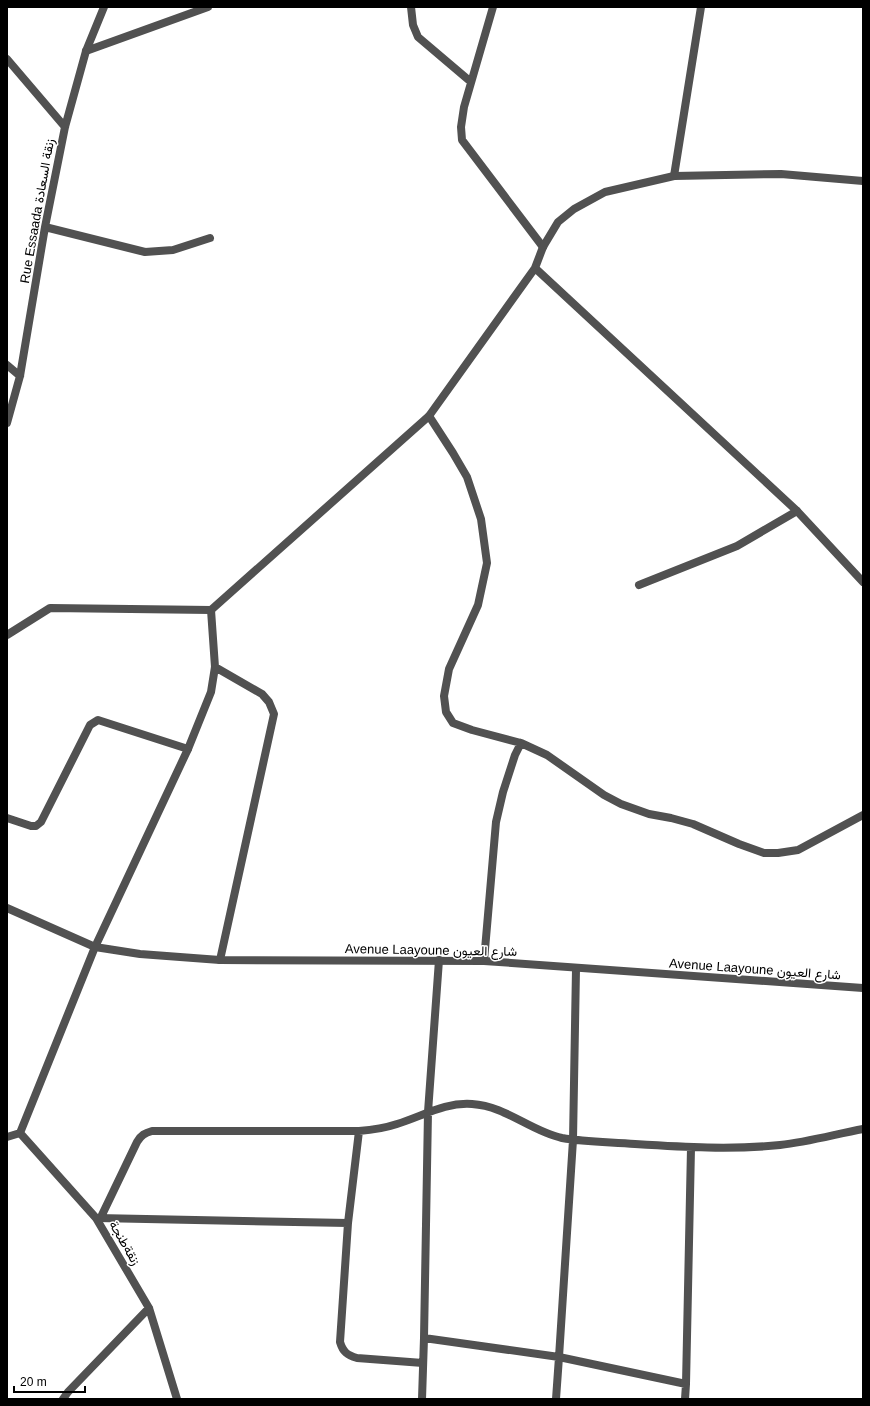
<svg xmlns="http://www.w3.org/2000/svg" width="870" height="1406" font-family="Arial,Vazirmatn,sans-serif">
<rect width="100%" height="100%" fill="#fff"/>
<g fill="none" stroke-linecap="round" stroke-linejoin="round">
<!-- service -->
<path stroke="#515151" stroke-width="8" d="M411,7l2,18 5,12 53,45
M493,7l-29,100 -3,20 1,13 81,107
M86,51l122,-44
M674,176l27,-169
M429,416l24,37 14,24 14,42 6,44 -9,42 -29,64 -5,27 2,16 7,11 19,7 49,13 26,12 57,40 17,9 28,10 22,4 22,6 46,20 25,9h14l20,-3 65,-35
M639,585l98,-39 60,-35
M215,667l47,27 7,8 5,12 -54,246
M188,749l23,-57 4,-25 -4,-57
M484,961l12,-139 7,-30 12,-37 6,-12
M359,1131l-11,92 -8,119c3,10 7,13 17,16l66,5
M101,1217l36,-75c4,-7 8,-9 15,-11h207c13,-1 26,-3 38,-7 26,-8 48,-22 75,-20 34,2 58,27 90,34 24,4 49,4 73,6 48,3 97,6 145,1 28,-3 56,-11 83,-16
M97,1218l251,5
M424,1338l135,19 14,-217 3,-171
M422,1399l2,-61 4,-226 11,-152
M556,1399l3,-42 127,27
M685,1399l1,-15 5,-236"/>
<!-- minor -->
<path stroke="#515151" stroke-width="8" d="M7,59l58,68
M45,227l100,25 28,-2 37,-12
M535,268l262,243 66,71
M7,365l13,11
M7,423l13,-47 25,-149 20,-100 21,-76 18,-44
M7,635l43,-27 161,2 218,-194 106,-148 8,-21 15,-25 16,-13 31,-17 69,-16 107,-2 82,7
M7,818l24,8h5l5,-4 49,-97 8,-5 90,29 -93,198 -75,186
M7,908l88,39 45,7 80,6 264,1 379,27
M7,1137l13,-4 76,85 53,90 28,91
M63,1399l5,-7 81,-84"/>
</g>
<g text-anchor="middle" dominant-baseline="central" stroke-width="3" stroke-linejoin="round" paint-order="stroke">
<!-- street labels -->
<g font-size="13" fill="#000" stroke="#fff">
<text transform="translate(37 211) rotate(-80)">Rue Essaada زنقة السعادة</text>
<text transform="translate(431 950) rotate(1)">Avenue Laayoune شارع العيون</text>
<text transform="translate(755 969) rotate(4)">Avenue Laayoune شارع العيون</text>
<text transform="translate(125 1243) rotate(60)">زنقةطنجة</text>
</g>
</g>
<!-- border -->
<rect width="870" height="1406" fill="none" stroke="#000000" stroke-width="16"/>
<!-- scale -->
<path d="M14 1386v6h71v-6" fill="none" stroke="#000000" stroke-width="2"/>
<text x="20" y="1386" font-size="12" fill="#000000" stroke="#ffffff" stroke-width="3" paint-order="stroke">20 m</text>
</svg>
